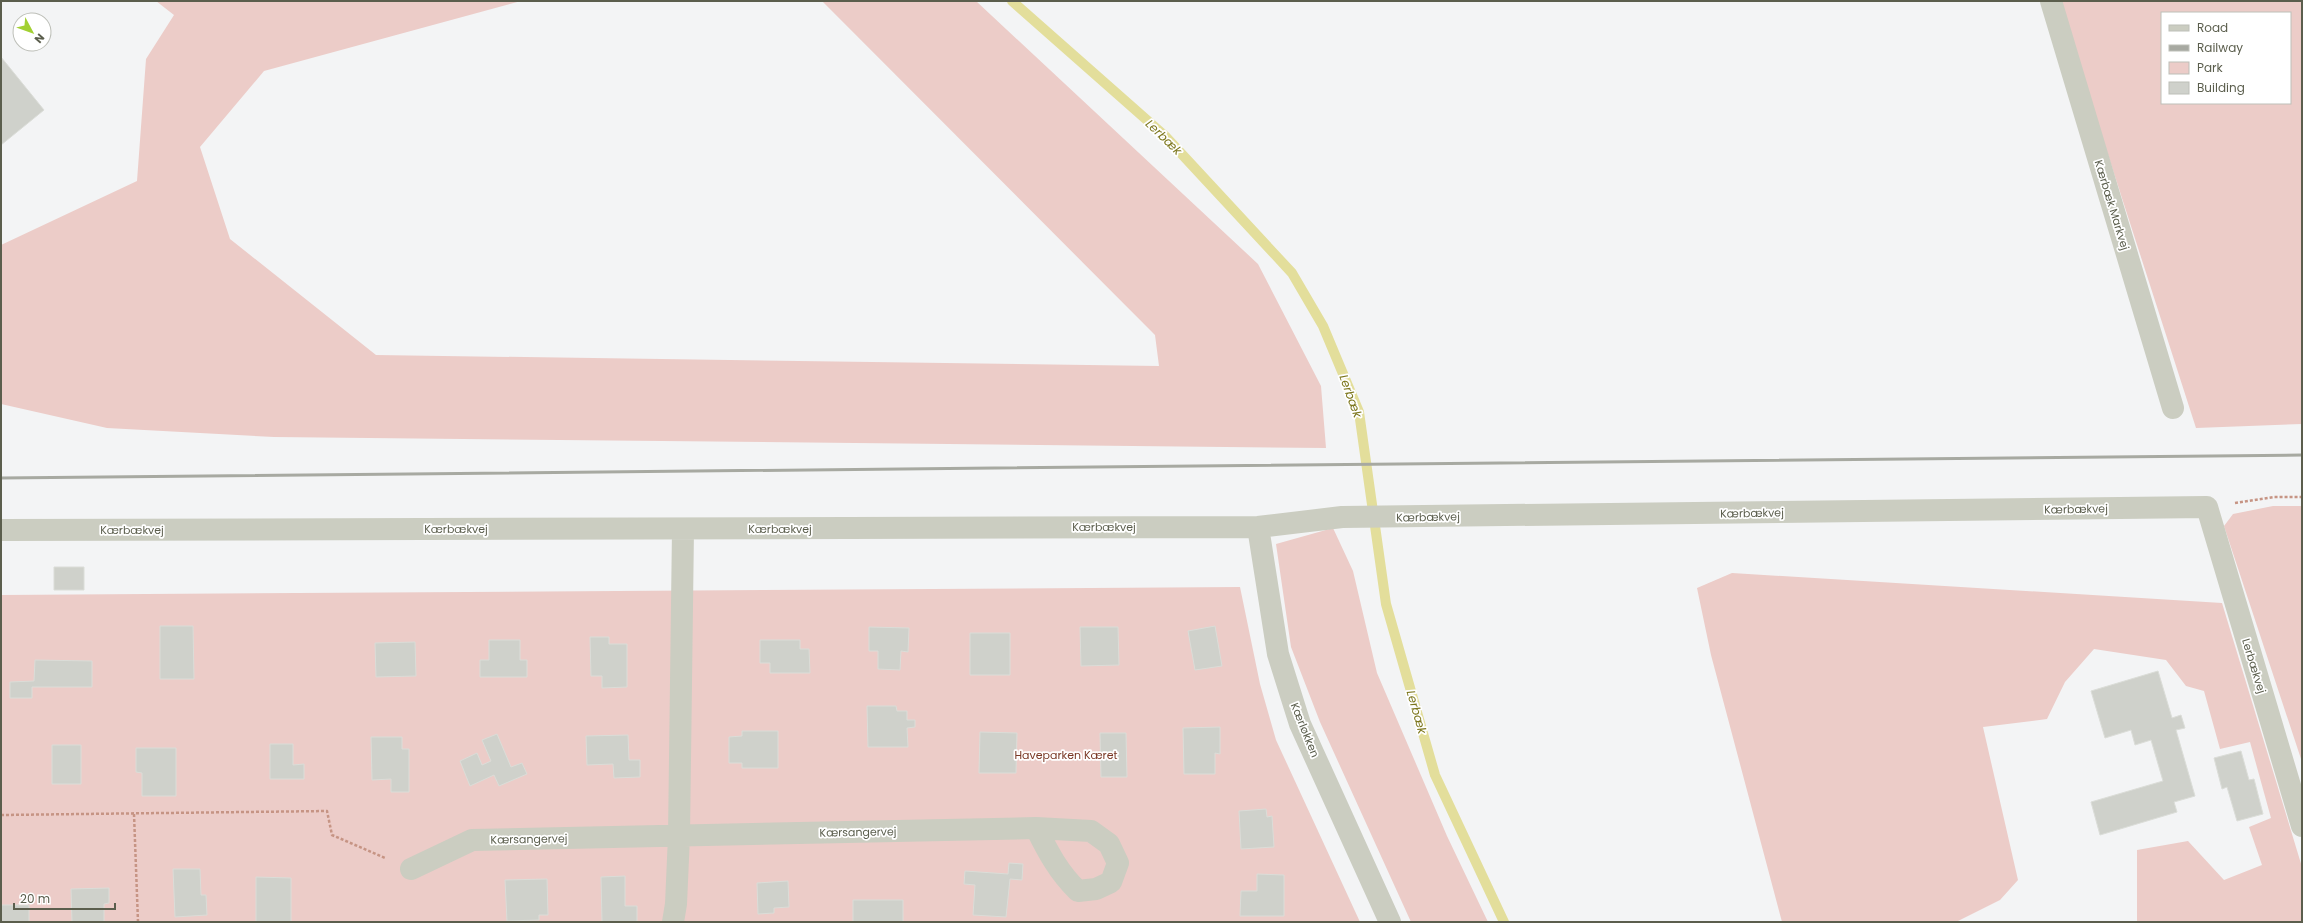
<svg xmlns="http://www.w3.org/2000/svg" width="2303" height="923" font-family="Poppins,sans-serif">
<rect width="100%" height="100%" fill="#f3f4f5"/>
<!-- green -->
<path fill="#ecccc8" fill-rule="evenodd" d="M156,1h365l-257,70 -64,76 30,92 146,116 783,11 -4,-31 -333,-334h154l282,263 63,122 5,62 -1052,-11 -167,-9 -106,-24v-159l136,-64 9,-122 28,-44z
M2061,1h241v423l-106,4 -122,-379zM2162,13h128v90h-128z
M2273,506h29v256l-78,-236 9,-12z
M1333,528l20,43 24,102 70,163 41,86h-77l-91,-200 -29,-75 -15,-103z
M1732,573l490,30 80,264v55h-165v-72l51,-9 36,39 38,-15 -13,-38 22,-9 -21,-76 -30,7 -16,-58 -18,-5 -20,-26 -72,-11 -29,33 -18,37 -64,8 35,153 -18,20 -44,22h-174l-71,-267 -14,-67z
M1240,587l20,97 16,56 84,182h-1359v-327z"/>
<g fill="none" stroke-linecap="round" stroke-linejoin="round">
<!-- stream -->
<path stroke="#e3de9b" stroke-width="10" d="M1012,1l153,135 127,137 31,53 36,86 27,192 49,171 69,147"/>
</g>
<!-- building -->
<path fill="#cfd1cb" stroke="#dbddd8" d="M1,57l43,53 -43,35z
M54,567h30v23h-30z
M160,626h33l1,53h-34z
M1215,626l7,40 -27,4 -7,-39z
M869,627l40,1 -1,24 -7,-1 -1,19 -22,-1v-18h-9z
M1080,627h38l1,38 -38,1z
M970,633h40v42h-40z
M590,637h19v7h18v43l-25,1v-12h-11z
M489,640h31v20h7v17h-47v-17h9z
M760,640h40v9h9l1,24h-40v-10h-10z
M415,642l1,34 -40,1 -1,-34z
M35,660l57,1v26h-60v11h-22v-16l24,-1z
M2158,671l14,47 9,-3 4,13 -9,2 19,66 -21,6 3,10 -77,23 -9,-33 72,-21 -12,-41 -16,5 -4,-15 -26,8 -14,-47z
M867,706h29l1,5h10v9h8v7l-8,1 1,19h-40z
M1220,727v27l-5,-1v21h-31l-1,-46z
M742,731h36v37h-36v-5h-13v-26l13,-1z
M980,732l37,1 -1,40h-37z
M1100,733h26l1,44h-26z
M497,734l14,33 11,-4 5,11 -28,12 -5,-11 -24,11 -10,-25 17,-8 5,12 9,-4 -9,-21z
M628,735l1,25h11v17l-26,1 -1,-14 -26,1 -1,-29z
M371,737h31v12h7v43h-18v-13l-19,1z
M270,744h23v21l11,-1v15h-34z
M52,745h29v39h-29z
M136,748h40v48h-34v-23l-6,-1z
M2241,751l8,29 5,-1 9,35 -26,7 -10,-34 -5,2 -8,-31z
M1266,809l1,8 5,-1 2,31 -33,2 -2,-38z
M1009,863l14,1 -1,16 -12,-1 -4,38 -33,-2 2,-30 -11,-1 1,-13 43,3z
M173,869h27l1,26h5l1,20 -32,2z
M1257,874l27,1v41h-44l1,-25h16z
M625,876v30h12v16h-35l-1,-45z
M256,877l35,1v44h-35z
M547,879l1,36h-9v5l-32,1 -2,-41z
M788,881l1,26 -15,1v5l-16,1 -1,-31z
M109,888v15l-5,1v18h-32l-1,-33z
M853,900h50v22h-50z
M1,905h28v17h-28z"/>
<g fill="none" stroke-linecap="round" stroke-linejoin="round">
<!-- path -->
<path stroke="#c69484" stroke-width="2.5" stroke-dasharray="3 2" stroke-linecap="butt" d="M2235,503l39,-6h28
M134,814l4,108
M1,815l326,-4 5,24 53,23"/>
<!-- street -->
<path stroke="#cbcdc1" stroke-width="22" d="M2051,1l122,407
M1258,527l20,127 22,70 90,198
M1,530l1257,-3 84,-10 865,-10 95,319
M411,869l61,-29 564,-12c12,24 23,45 42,63l18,-2 15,-7 7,-19 -9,-19 -18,-13 -55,-3
M673,922l3,-18 3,-68 4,-307"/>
<!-- rail -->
<path stroke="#a7a9a1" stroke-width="3" d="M1,478l2301,-23"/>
</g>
<g text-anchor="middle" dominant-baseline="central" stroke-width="3.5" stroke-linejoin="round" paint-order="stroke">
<!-- street labels -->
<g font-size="11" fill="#5b5e4d" stroke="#fff">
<text transform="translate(2112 205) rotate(73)">Kærbæk Markvej</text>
<text transform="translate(2076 509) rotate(-1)">Kærbækvej</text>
<text transform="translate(1752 513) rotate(-1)">Kærbækvej</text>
<text transform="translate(1428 517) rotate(-1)">Kærbækvej</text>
<text x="1104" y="527">Kærbækvej</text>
<text x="456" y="529">Kærbækvej</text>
<text x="780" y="529">Kærbækvej</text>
<text x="132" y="530">Kærbækvej</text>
<text transform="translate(2254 666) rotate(73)">Lerbækvej</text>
<text transform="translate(1305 730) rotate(68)">Kærløkken</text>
<text transform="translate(858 832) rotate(-1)">Kærsangervej</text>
<text transform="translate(529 839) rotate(-1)">Kærsangervej</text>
</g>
<!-- park labels -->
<g font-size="11" fill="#793724" stroke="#fff">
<text x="1066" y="755">Haveparken Kæret</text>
</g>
<!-- water labels -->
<g font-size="12" font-style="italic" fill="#7c761c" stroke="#fff">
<text transform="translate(1164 137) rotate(44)">Lerbæk</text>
<text transform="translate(1351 396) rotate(70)">Lerbæk</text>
<text transform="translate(1417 712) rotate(74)">Lerbæk</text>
</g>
</g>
<!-- border -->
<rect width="2303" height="923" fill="none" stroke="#5b5e4d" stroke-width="4"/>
<!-- legend -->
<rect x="2161" y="12" width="130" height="92" fill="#ffffff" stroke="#bdbfb8"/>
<rect x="2169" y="25" width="20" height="6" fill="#cbcdc1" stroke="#bdbfb8"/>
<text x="2197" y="32" font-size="12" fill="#5b5e4d">Road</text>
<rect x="2169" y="45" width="20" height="6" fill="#a7a9a1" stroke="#bdbfb8"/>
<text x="2197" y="52" font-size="12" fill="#5b5e4d">Railway</text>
<rect x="2169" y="62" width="20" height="12" fill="#ecccc8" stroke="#bdbfb8"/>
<text x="2197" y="72" font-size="12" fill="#5b5e4d">Park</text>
<rect x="2169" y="82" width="20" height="12" fill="#cfd1cb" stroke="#bdbfb8"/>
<text x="2197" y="92" font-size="12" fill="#5b5e4d">Building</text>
<!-- north arrow -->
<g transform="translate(32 32) rotate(131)"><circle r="19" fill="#ffffff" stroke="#bdbfb8"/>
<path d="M0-3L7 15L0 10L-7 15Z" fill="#a2d032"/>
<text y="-6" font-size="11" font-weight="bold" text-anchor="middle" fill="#5b5e4d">N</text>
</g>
<!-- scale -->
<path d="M14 903v6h101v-6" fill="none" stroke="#5b5e4d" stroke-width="2"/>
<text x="20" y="903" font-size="12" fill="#5b5e4d" stroke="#ffffff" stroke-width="3" paint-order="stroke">20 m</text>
</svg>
